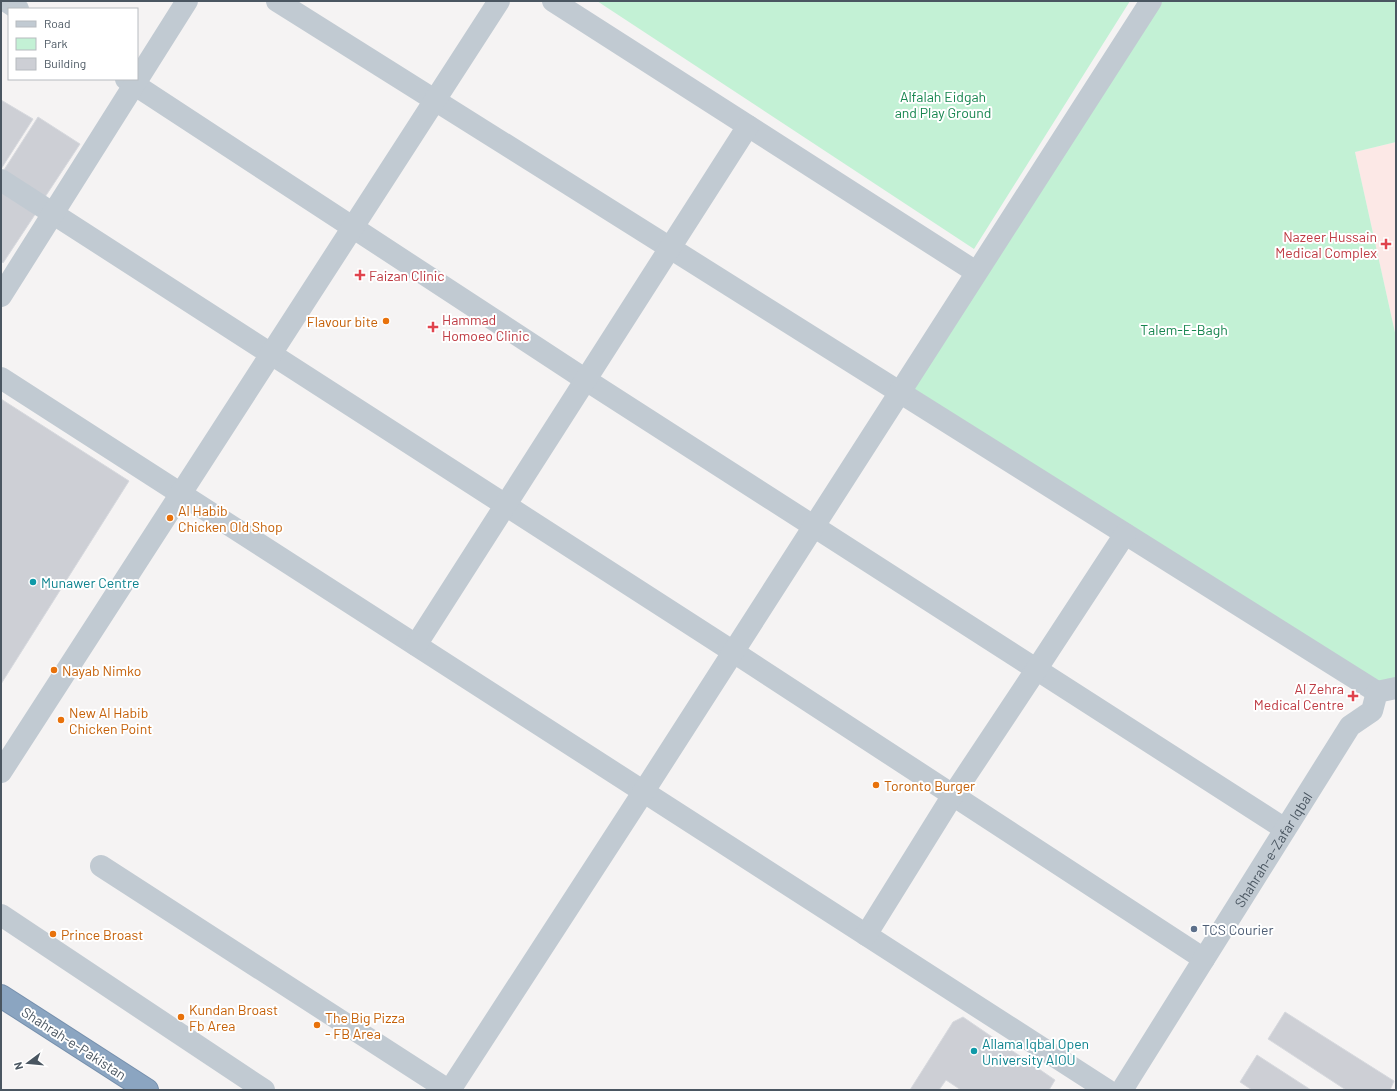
<svg xmlns="http://www.w3.org/2000/svg" width="1397" height="1091" font-family="Barlow,sans-serif">
<rect width="100%" height="100%" fill="#f5f3f3"/>
<!-- medical -->
<path fill="#fce8e6" d="M1396,142v195l-41,-185z"/>
<!-- green -->
<path fill="#c3f1d5" d="M597,1h533l-156,248z
M1151,1h245v141l-41,10 41,185v351l-19,4 -478,-300z"/>
<!-- building -->
<path fill="#cdcfd5" stroke="#d7d9de" d="M1,100l32,19 -32,50z
M38,117l42,27 -37,56 -39,-30z
M1,184l37,26 -35,53 -2,-2z
M1,399l128,82 -128,203z
M1285,1012l109,69 -4,9h-44l-78,-51z
M963,1017l92,63 -6,10h-88l-15,-10 -7,10h-29l43,-68z
M1257,1055l54,35h-59l-12,-8z"/>
<g fill="none" stroke-linecap="round" stroke-linejoin="round">
<!-- highway casing -->
<g stroke="#7690ad" stroke-width="24">
<path id="highway" d="M1,996l146,94"/>
</g>
<!-- minor -->
<g stroke="#c1cad2" stroke-width="22">
<path d="M6,1l12,8"/>
<path d="M277,1l1100,691"/>
<path d="M553,1l423,271"/>
<path d="M126,79l460,301 699,449"/>
<path d="M1,180l731,471 472,308"/>
<path d="M1,296l186,-295"/>
<path d="M1,378l1106,712"/>
<path d="M416,645l332,-519"/>
<path d="M1,772l498,-771"/>
<path d="M101,866l347,224"/>
<path d="M1,915l263,175"/>
<path d="M866,935l87,-140 83,-125 89,-136"/>
<path d="M450,1090l194,-299 507,-790"/>
<path id="s1" d="M1122,1090l228,-364 22,-15 5,-19 19,-4"/>
</g>
<!-- highway -->
<use href="#highway" stroke="#8ba5c1" stroke-width="22"/>
</g>
<!-- markers -->
<g fill="#e0444e" stroke="#fff" stroke-width="1.5">
<path d="M1384 238h4v4h4v4h-4v4h-4v-4h-4v-4h4z"/>
<path d="M358 269h4v4h4v4h-4v4h-4v-4h-4v-4h4z"/>
<path d="M431 321h4v4h4v4h-4v4h-4v-4h-4v-4h4z"/>
<path d="M1351 690h4v4h4v4h-4v4h-4v-4h-4v-4h4z"/>
</g>
<g fill="#e8710a" stroke="#fff" stroke-width="1.5">
<circle cx="386" cy="321" r="4"/>
<circle cx="170" cy="518" r="4"/>
<circle cx="54" cy="670" r="4"/>
<circle cx="61" cy="720" r="4"/>
<circle cx="876" cy="785" r="4"/>
<circle cx="53" cy="934" r="4"/>
<circle cx="181" cy="1017" r="4"/>
<circle cx="317" cy="1025" r="4"/>
</g>
<g fill="#0f9aa8" stroke="#fff" stroke-width="1.5">
<circle cx="33" cy="582" r="4"/>
<circle cx="974" cy="1051" r="4"/>
</g>
<circle fill="#5c6f8a" stroke="#fff" stroke-width="1.5" cx="1194" cy="929" r="4"/>
<g text-anchor="middle" dominant-baseline="central" stroke-width="4" stroke-linejoin="round" paint-order="stroke">
<!-- park labels -->
<g font-size="14" fill="#17864f" stroke="#fff">
<text x="943" y="96">Alfalah Eidgah<tspan x="943" dy="16">and Play Ground</tspan></text>
<text x="1184" y="329">Talem-E-Bagh</text>
</g>
<!-- health labels -->
<g font-size="14" fill="#be3a42" stroke="#fff" text-anchor="end">
<text x="1377" y="236">Nazeer Hussain<tspan x="1377" dy="16">Medical Complex</tspan></text>
<text x="369" y="275" text-anchor="start">Faizan Clinic</text>
<text x="442" y="319" text-anchor="start">Hammad<tspan x="442" dy="16">Homoeo Clinic</tspan></text>
<text x="1344" y="688">Al Zehra<tspan x="1344" dy="16">Medical Centre</tspan></text>
</g>
<!-- food labels -->
<g font-size="14" fill="#c56008" stroke="#fff" text-anchor="start">
<text x="378" y="321" text-anchor="end">Flavour bite</text>
<text x="178" y="510">Al Habib<tspan x="178" dy="16">Chicken Old Shop</tspan></text>
<text x="62" y="670">Nayab Nimko</text>
<text x="69" y="712">New Al Habib<tspan x="69" dy="16">Chicken Point</tspan></text>
<text x="884" y="785">Toronto Burger</text>
<text x="61" y="934">Prince Broast</text>
<text x="189" y="1009">Kundan Broast<tspan x="189" dy="16">Fb Area</tspan></text>
<text x="325" y="1017">The Big Pizza<tspan x="325" dy="16">- FB Area</tspan></text>
</g>
<!-- culture labels -->
<g font-size="14" fill="#0d838f" stroke="#fff" text-anchor="start">
<text x="41" y="582">Munawer Centre</text>
<text x="982" y="1043">Allama Iqbal Open<tspan x="982" dy="16">University AIOU</tspan></text>
</g>
<!-- street labels -->
<g font-size="14" fill="#4a5661" stroke="#fff">
<text stroke="none"><textPath href="#s1" startOffset="284">Shahrah-e-Zafar Iqbal</textPath></text>
<text transform="translate(74 1043) rotate(33)">Shahrah-e-Pakistan</text>
</g>
<!-- service labels -->
<g font-size="14" fill="#4e5e75" stroke="#fff" text-anchor="start">
<text x="1202" y="929">TCS Courier</text>
</g>
</g>
<!-- border -->
<rect width="1397" height="1091" fill="none" stroke="#4a5661" stroke-width="4"/>
<!-- legend -->
<rect x="8" y="8" width="130" height="72" fill="#ffffff" stroke="#b7bbc0"/>
<rect x="16" y="21" width="20" height="6" fill="#c1cad2" stroke="#b7bbc0"/>
<text x="44" y="28" font-size="12" fill="#4a5661">Road</text>
<rect x="16" y="38" width="20" height="12" fill="#c3f1d5" stroke="#b7bbc0"/>
<text x="44" y="48" font-size="12" fill="#4a5661">Park</text>
<rect x="16" y="58" width="20" height="12" fill="#cdcfd5" stroke="#b7bbc0"/>
<text x="44" y="68" font-size="12" fill="#4a5661">Building</text>
<!-- north arrow -->
<g transform="translate(28 1063) rotate(254)" stroke="#ffffff" stroke-width="3" paint-order="stroke">
<path d="M0-3L7 15L0 10L-7 15Z" fill="#4a5661"/>
<text y="-6" font-size="11" font-weight="bold" text-anchor="middle" fill="#4a5661">N</text>
</g>
</svg>
